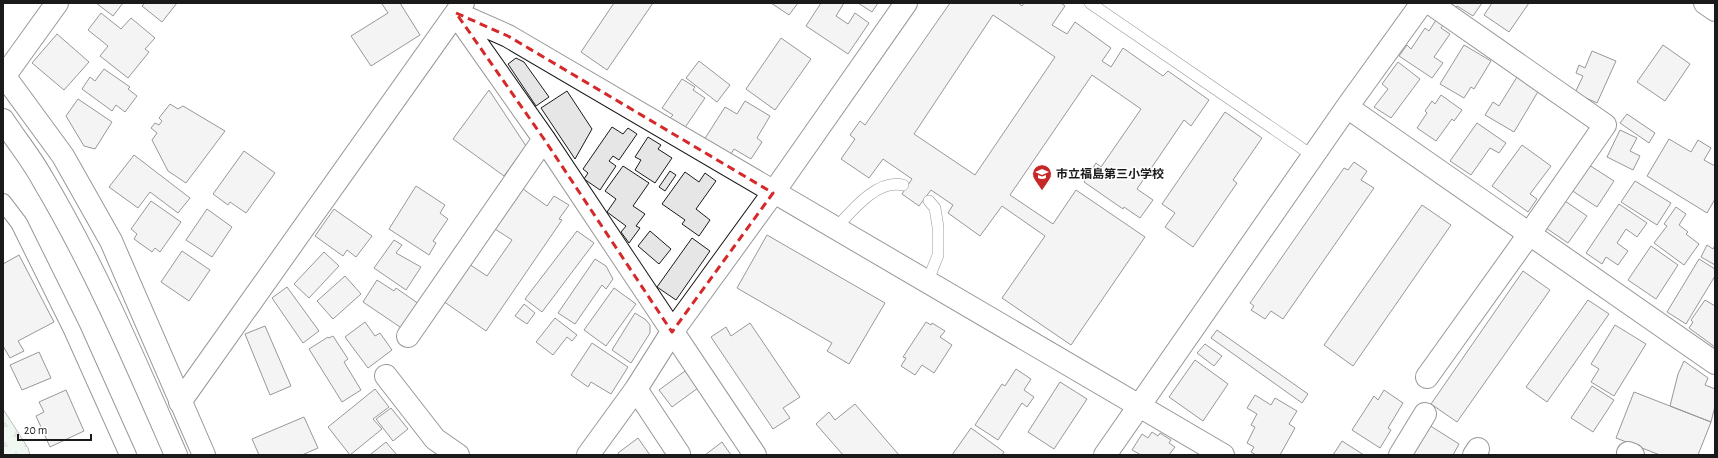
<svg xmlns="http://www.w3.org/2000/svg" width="1718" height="458" font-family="'Alegreya Sans','Noto Sans JP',sans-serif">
<defs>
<pattern id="forest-firs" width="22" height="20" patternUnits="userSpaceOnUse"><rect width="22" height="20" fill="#e0efe3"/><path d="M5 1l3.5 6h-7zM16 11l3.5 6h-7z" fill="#c0ccc2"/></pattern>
</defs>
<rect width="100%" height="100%" fill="#fff"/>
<!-- forest -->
<path fill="url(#forest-firs)" stroke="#6a6a6a" d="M3,409l25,39 2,7h-27z"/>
<!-- building -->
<path fill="#e6e6e6" stroke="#1a1a1a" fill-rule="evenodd" d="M96,3h27l-10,13z
M145,3h32l-15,19 -20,-16z
M385,3h15l20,32 -49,31 -20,-30 37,-23 -6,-9z
M614,3h39l-46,67 -26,-18z
M771,3h27l-9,12z
M821,3h23l-8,13 12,8 7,-11 14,10 -21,31 -42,-28z
M858,3h20l-6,9z
M950,3h68l4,3 2,-3h37l4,3 -13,19 15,9 8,-12 36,26 -9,13 9,6 12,-19 40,28 5,-5 41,29 -18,26 -7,-6 -47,69 16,11 -13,18 -16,-11 -1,2 -39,-27 12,-19 5,4 40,-58 -49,-34 -82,120 43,29 23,-34 69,47 -74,108 -69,-47 43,-62 -43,-30 -22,30 -32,-23 5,-8 -22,-15 -12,16 -17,-12 10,-15 -29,-20 -14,19 -28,-19 14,-20 -5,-4 10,-14 5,4zM993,15l62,42 -80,118 -61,-41z
M1445,3h37l-9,13 -16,-10 -3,5z
M1492,3h37l-20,29 -25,-17z
M101,13l20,16 10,-11 24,20 -10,11 4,3 -21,26 -28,-22 8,-10 -20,-16z
M1436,20l7,5 -2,3 9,6 -16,23 9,6 -11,15 -33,-22 8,-11 4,4 14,-21 4,3z
M57,34l32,28 -25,28 -32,-27z
M781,38l30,21 -36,51 -29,-21z
M1464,45l27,16 -17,28 -3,-2 -7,11 -24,-14z
M1663,45l27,19 -25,37 -28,-19z
M1592,51l24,10 -19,42 -22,-10 8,-17 -7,-3 3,-8 6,3z
M516,58l8,4 25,35 -13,9 -28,-42z
M699,61l31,24 -13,17 -31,-24z
M1398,62l22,17 -29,39 -17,-11 14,-18 -6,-5z
M104,69l26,18 -2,2 9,7 -12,16 -9,-7 -4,6 -30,-22 8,-12 5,4z
M1517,77l22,13 -25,42 -29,-17 8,-13 6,4z
M682,79l13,8 -2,3 12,8 -21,31 -15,-10 4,-4 -11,-7z
M489,90l37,56 -22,30 -51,-37z
M567,91l25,38 -17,30 -34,-51z
M1441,95l21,15 -8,11 -2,-2 -16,22 -19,-13 10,-15 -2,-2 7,-10 3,3z
M78,99l34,23 -17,27 -11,-3 -18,-30z
M745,101l25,15 -13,22 5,4 -11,17 -17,-10 -3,5 -27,-14 21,-33 12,7z
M170,104l8,5 5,-3 42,25 -39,52 -18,-12 -16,-31 5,-7 -6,-5 4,-5 4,2 3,-4 -3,-3z
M1225,112l37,26 -29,42 4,3 -44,64 -28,-20 10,-14 -13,-9z
M1627,114l28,19 -6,10 -29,-20z
M1477,123l29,20 -7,10 -9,-5 -19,27 -21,-14z
M612,127l11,7 5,-6 9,6 -18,26 -6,-4 -4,5 7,5 -16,24 -16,-11 4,-6 -5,-4z
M1620,130l17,8 -7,13 10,5 -7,14 -26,-13z
M648,137l13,8 -3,4 14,9 -17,25 -20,-13 6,-10 -6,-3z
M1669,139l22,13 7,-12 13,8 -7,12 11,6v33l-8,14 -60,-37z
M1522,145l29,21 -21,28 7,5 -9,13 -36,-26z
M244,151l31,22 -29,40 -16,-11 -2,3 -15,-11z
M134,155l56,43 -12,15 -28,-21 -12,16 -29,-21z
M1354,162l13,9 -6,9 13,8 -91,131 -12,-8 -6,8 -14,-9 3,-4 -4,-3 94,-135 4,2z
M1589,165l25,16 -17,26 -26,-17z
M623,166l26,17 -16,23 12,8 -9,12 4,2 -11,15 -8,-11 5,-6 -19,-14 9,-13 -11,-8z
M670,171l6,4 -11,16 -6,-4z
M685,172l14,10 6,-9 11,8 -20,28 14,11 -11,16 -17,-12 3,-4 -23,-16z
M1635,181l36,22 -14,22 -36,-23z
M416,186l29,19 -5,8 8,6 -15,22 3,2 -7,12 -40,-26z
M523,189l24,17 7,-10 15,9 -10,14 3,1 -76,111 -43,-30 26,-37 18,12 25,-36 -17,-11z
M151,201l30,21 -21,30 -5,-4 -3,4 -18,-13 3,-5 -6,-5z
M1565,201l22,15 -19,27 -22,-15z
M1619,204l28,19 -10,14 -11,-8 -9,14 11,8 -10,14 -12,-8 -4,7 -16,-11z
M1422,205l29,20 -98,141 -29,-21z
M1676,207l10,7 -7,11 9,7 -2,2 13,10 -15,21 -30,-22 13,-17 -3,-2z
M207,209l25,18 -20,30 -26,-17z
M334,209l38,27 -16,21 -9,-7 -4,6 -28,-20z
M577,231l17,12 -52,69 -17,-13z
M650,231l21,18 -12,15 -21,-18z
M767,235l118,68 -36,61 -22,-13 5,-8 -95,-55z
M692,238l18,13 -34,49 -19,-13z
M394,240l8,5 -6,8 25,14 -15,23 -32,-22z
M1707,245l6,4 2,-4v20l-14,-8z
M1651,246l27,19 -22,34 -28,-19z
M182,251l28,19 -21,31 -28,-19z
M324,252l15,14 -30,32 -15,-14z
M19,255l35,67 -36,19 6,10 -14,7 -7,-12v-82z
M595,259l11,7 7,13 -7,10 -4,-4 -27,39 -17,-11z
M1699,259l16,10v7l-29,48 -19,-12z
M1523,271l27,19 -93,132 -26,-18z
M345,276l16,18 -28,25 -16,-18z
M377,280l17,11 2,-3 23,16 -16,25 -40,-27z
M287,287l32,44 -16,12 -31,-45z
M614,288l22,16 -30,42 -22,-16z
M1588,300l21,14 -62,88 -21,-15z
M1705,300l10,6v41l-26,-19 4,-6 -2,-2z
M524,304l11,9 -8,11 -12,-8z
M635,313l11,7 4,5v8l-19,30 -19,-13z
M555,318l22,17 -5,6 -5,-4 -14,18 -17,-13z
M365,322l10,14 5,-3 12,17 -24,18 -23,-31z
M926,322l5,3 1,-2 13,8 -5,6 12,8 -18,28 -12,-8 -7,10 -14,-9 5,-8 -3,-1z
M750,323l50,74 -17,11 7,10 -17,11 -62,-92 15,-10 5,9z
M1615,325l31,19 -32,52 -23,-14 8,-13 -8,-5z
M265,326l26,60 -21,9 -25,-61z
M1217,330l91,64 -6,9 -91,-65z
M333,336l15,23 -4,3 17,28 -19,12 -33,-53 19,-12 1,1z
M592,343l36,24 -17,27 -20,-12 -3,5 -17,-12z
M1205,344l17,12 -8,10 -17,-13z
M39,352l12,26 -29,12 -12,-25z
M1195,360l33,24 -25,37 -34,-24z
M1684,361l24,17 -3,7 10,4v17l-4,16 -41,-16 8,-32z
M1016,369l15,10 -7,11 10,7 -7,10 -5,-4 -24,37 -23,-15 27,-41 3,2z
M685,371l13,17 -26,19 -13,-17z
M1060,382l27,17 -33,50 -26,-17z
M1592,386l22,14 -21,32 -22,-14z
M375,389l14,18 -16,12 9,10 -32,26 -22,-28z
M66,390l18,41 -34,16 -14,-31 8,-4 -5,-10z
M1384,390l19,13 -15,25 3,2 -11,18 -28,-18 22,-34 4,4z
M1634,392l77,30 -13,33h-38l-44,-17z
M1255,395l16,10 4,-7 22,13 -8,13 6,4 -15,27h-24l-5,-3 3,-5 -7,-4 8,-16 -4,-2 6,-11 -10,-6z
M855,404l44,51h-56l-27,-31 13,-12 6,8z
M391,408l17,21 -15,12 -17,-22z
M304,417l14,31 -16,7h-43l-7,-16z
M1429,425l30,19 -6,11h-43z
M971,428l33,24 -2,3h-50z
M1152,432l6,4 2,-3 11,7 -2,3 6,4 -6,8h-28l-9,-5 10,-16 6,4z
M638,438l12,17h-31l-1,-2z
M1342,441l22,14h-31z
M386,442l11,13h-25l-1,-1z
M722,442l9,13h-26z"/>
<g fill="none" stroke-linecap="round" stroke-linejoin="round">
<!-- service casing -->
<g stroke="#1a1a1a" stroke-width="12">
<path id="service" d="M1090,3l223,153
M835,229c16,-17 41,-50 68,-44
M927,283l11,-28v-28l-3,-19 -6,-7"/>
</g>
<!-- pedestrian casing -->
<g stroke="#1a1a1a" stroke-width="18">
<path id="pedestrian" d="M3,202l16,21 53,107 56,125"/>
</g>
<!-- minor casing -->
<g stroke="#1a1a1a" stroke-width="24">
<path id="minor" d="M456,13l52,23 715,419
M456,14l88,125 211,316
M3,78l54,-75
M1347,107l368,256
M408,336l136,-197
M386,376l49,63 23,16
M1427,377l103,-144 75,-108 -175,-122
M636,389l43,65
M180,402l283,-399
M1628,453l5,2
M588,455l48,-66 36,-57 101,-139 133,-190
M1105,455l242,-348 75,-104
M1400,455l25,-41
M1474,455l4,-6"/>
</g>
<!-- tertiary casing -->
<g stroke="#1a1a1a" stroke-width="24">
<path id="tertiary" d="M3,74l60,82 48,85 93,214
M3,120c13,20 28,38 39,58 53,89 93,183 134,277"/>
</g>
<!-- trunk casing -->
<g stroke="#1a1a1a" stroke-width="24">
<path id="trunk" d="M1705,3l10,7"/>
</g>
<!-- service -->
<use href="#service" stroke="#fff" stroke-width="11"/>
<!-- pedestrian -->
<use href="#pedestrian" stroke="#fff" stroke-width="16"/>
<!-- minor -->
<use href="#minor" stroke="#fff" stroke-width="22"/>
<!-- tertiary -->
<use href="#tertiary" stroke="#fff" stroke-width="22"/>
<!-- trunk -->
<use href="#trunk" stroke="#fff" stroke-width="22"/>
</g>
<!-- marked area -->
<path d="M0 0H1718V458H0ZM456,13l52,23 265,157 -101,139 -128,-193z" fill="#fff" fill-opacity=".55" fill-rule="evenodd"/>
<path fill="none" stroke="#d62828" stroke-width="3" stroke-dasharray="8 5" stroke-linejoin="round" d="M456,13l52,23 265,157 -101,139 -128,-193z"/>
<!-- icons -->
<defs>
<g id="school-pin" transform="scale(1)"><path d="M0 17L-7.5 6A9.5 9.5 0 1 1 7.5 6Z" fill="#c62828" stroke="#fff"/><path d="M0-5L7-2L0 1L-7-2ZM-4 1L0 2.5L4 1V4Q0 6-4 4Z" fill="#fff"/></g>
</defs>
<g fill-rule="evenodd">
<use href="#school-pin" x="1042" y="174"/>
</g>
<g text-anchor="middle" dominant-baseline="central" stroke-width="3" stroke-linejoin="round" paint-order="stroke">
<!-- poi labels -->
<g font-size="12" font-weight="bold" fill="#1a1a1a" stroke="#fff" text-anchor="start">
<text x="1056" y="174">市立福島第三小学校</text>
</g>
</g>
<!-- border -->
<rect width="1718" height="458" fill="none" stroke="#1a1a1a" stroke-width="8"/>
<!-- scale -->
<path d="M18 434v6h73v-6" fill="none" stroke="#1a1a1a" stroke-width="2"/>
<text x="24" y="434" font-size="12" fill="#1a1a1a" stroke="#ffffff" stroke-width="3" paint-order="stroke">20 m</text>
</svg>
